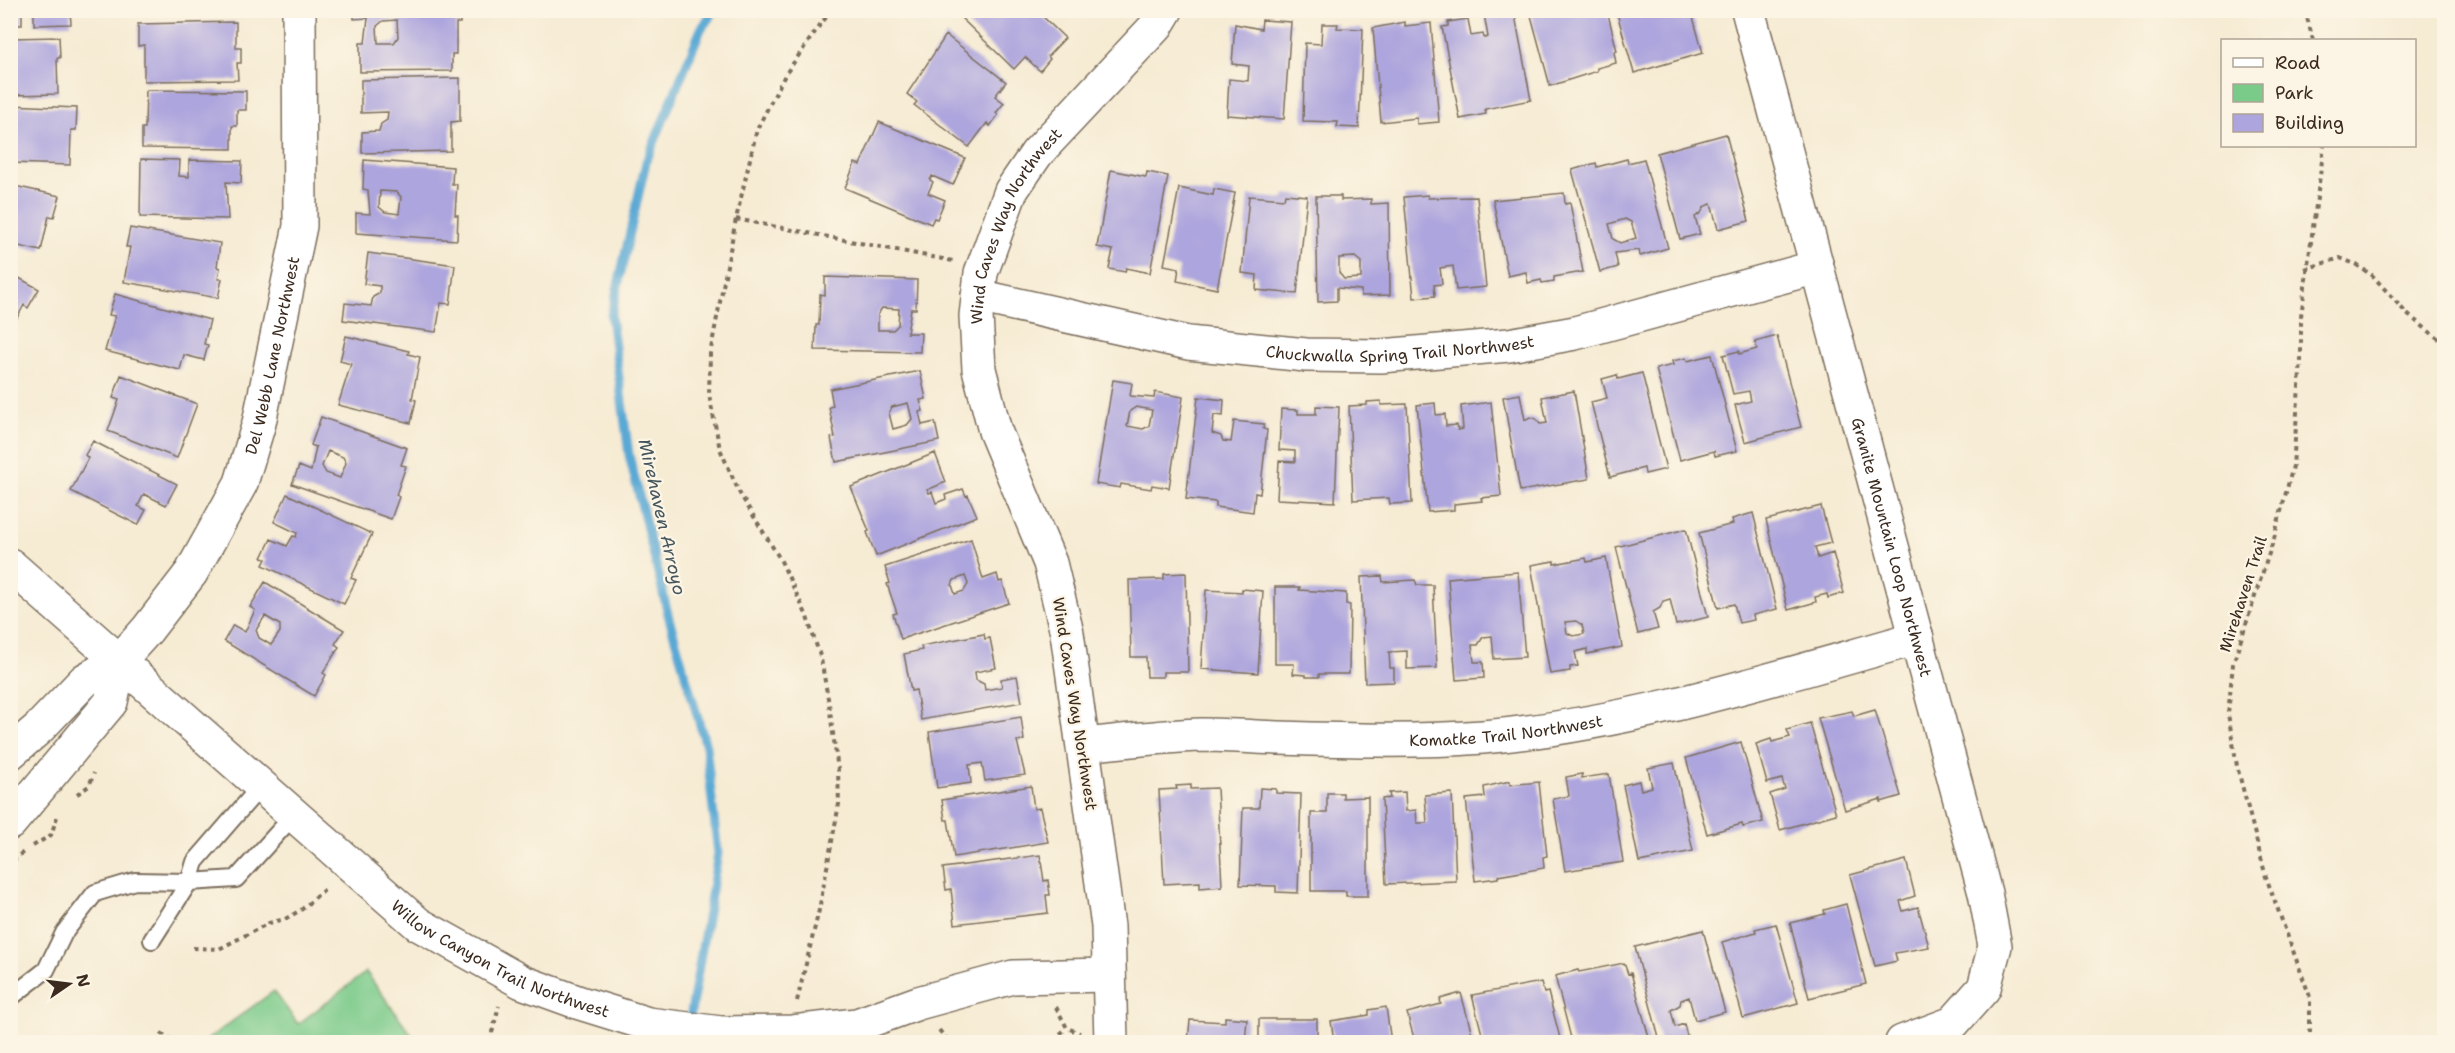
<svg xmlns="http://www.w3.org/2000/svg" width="2455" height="1053" font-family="'Shantell Sans',sans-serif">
<rect width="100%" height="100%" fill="#fcf5e5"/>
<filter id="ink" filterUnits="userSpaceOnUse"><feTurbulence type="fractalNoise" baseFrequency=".0167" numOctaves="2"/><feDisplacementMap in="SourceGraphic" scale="12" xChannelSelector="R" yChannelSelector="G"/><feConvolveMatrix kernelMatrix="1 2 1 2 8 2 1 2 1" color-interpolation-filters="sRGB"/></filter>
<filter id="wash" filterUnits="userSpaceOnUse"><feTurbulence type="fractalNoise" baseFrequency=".008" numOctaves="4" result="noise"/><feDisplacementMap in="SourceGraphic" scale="24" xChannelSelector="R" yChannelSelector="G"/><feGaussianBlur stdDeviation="1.35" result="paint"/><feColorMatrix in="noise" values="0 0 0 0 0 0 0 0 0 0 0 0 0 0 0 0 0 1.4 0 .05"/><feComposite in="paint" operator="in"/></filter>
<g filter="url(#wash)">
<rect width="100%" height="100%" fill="#f6ebd3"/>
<!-- green -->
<path fill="#7aca8a" stroke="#5a7a54" stroke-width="1.5" d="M366,972l51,70h-207l-2,-3 66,-48 24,33z"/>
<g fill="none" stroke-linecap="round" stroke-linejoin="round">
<!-- stream -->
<path stroke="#5aa9d4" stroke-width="9" d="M689,1024l29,-170 -12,-108 -37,-128 -40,-163 -18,-139 35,-154 55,-133 14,-19"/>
</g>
<g id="blocks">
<!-- building -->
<path fill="#ada5dd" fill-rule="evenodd" d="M10,10h12v15h-12z
M34,10h36l1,14 -37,1z
M354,10h106v13h-4v31h-4v17l-92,1v-29h5l3,-25 -14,1zM397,20l1,17 -4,6h-16l-1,-17 6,-5z
M963,10h73l29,28 -17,18 2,3 -10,12 -15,-14 -11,12 -56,-54z
M1500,10h14l17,90 -46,9 1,5 -26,5 -18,-92 6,-1v-4l20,-3 3,17 12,-2 1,4 4,-1 -4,-23z
M1536,10h71l10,41 -3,1 2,11 -19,5v3l-47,15 -20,-74z
M1616,10h75l12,43 -69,20z
M1262,20l29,2 -7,97 -57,-4 2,-36 19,2 1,-15 -17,-2 3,-40 26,5z
M236,22v26h5v15h-4l1,17 -94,1v-36l-6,1v-22z
M1405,22v4l26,-3 8,99 -22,2v-6l-36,4 -8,-94z
M1322,24h16l-1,4 26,1 -4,99 -22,-1 1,-5 -35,-1 2,-78 16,1z
M946,35l60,47 -11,14 9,7 -8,10 2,2 -8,11 -3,-3 -18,24 -55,-42 3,-3 -10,-8z
M59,37l1,21h-3l1,36 -48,1v-57z
M460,78v43l-9,1v29l-89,2v-21l17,-1 2,-7 6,-4 1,-8 -27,1v-33z
M146,90l100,1v19h-9v16h-5v23l-90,-1v-20h3z
M10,105l67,3 -1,22h-5l-1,35 -60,-2z
M879,122l86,36 -12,27 -21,-9 -2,4 3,2 -5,11 17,7 -8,19 -3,-1 -3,6 -86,-36 10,-25 5,2z
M1726,134l23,87 -31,8 -7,-25 -6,2 -4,7 -6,4 5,17 -20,5 -23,-86z
M141,159l39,1 -1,16 10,1v-17l53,1 -1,22 -15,-1 2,37 -88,-2z
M1627,159l1,4 16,-4 24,89 -28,8 -1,-6 -24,3 3,14 -18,5 -28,-102 24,-7 1,4zM1625,219l6,3 5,16 -16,5 -7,-4 -4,-15z
M364,160l89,7 -1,17h5l-2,31h3l-1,25 -101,-7v-20l14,1 -2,-24 -5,-1zM380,191l17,1 4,5 -2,17 -14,-2 -6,-5z
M1111,170l35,7 1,-5 21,4 -18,97 -24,-5 -1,4 -16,-3 4,-19 -16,-3z
M10,185l50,11 -6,21 -5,-1 -8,35 -31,-7z
M1179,188l34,7 1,-6 21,4 -18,96 -40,-8 2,-13 -15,-3z
M1564,193l1,11 5,-1 13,69 -29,5v4l-12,2 -1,-3 -13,3 -2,-11 -18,4 -15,-76z
M1285,194l22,2 -10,98 -41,-4 1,-15 -15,-2 7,-77 35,3z
M1428,195v3l49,-1 9,90 -30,3 -3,-24 -13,2 2,16 -8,1 1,11 -21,2 -10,-101z
M1316,196h25v4l30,-1v5l18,-1 1,92 -29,1v-6l-24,-2v13l-19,1zM1355,257l6,5v16l-17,1 -5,-6v-15z
M130,228l90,15 -3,24 3,1 -2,11h4l-4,19 -94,-16 6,-35h-4z
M368,253l87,12 -5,39 -9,-1 -5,29 -93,-12 2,-17 26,3 2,-9 7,-4v-7l-16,-2z
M10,273l29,16 -11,19 -4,-3 -14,26z
M825,277l92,3 -1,29h-5l-4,24h14l-1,19 -105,-2 1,-25h3l1,-31 5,1zM882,308l17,1 -1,16 -5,5h-15v-16z
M115,294l95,26 -6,24 4,1 -4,15 -20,-5 -4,15 -75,-19 10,-35 -6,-1z
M346,336l63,15 -1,3 12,3 -8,42 4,1 -5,23 -73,-18 13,-41 -11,-3z
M1777,336l24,91 -56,15 -10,-37 16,-4 -2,-10 -16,3 -10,-39 16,-4v3l18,-5 -2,-7z
M1712,355l25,96 -22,5 -1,-5 -34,9 -24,-91 17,-4 -1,-4 14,-3 1,3z
M920,371l6,28 -6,1 3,11 -4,1 3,13 13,-3 4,19 -103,21 -5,-24 4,-1 -6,-30 4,-1 -3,-17zM908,403l4,16 -5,6 -14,4 -4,-16 3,-6z
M1642,373l24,96 -21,5 -1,-6 -34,9 -19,-75 16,-4 -5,-19 15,-4 1,4z
M121,375l76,29 -20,54 -69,-27 11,-31 -6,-2z
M1113,380l19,3 -2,13 24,2 1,-6 28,5 -14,91 -17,-3 -1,4 -30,-5 -1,4 -24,-4zM1136,407l16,3 -3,16 -6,3 -16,-3 3,-15z
M1574,391l15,88 -69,12 -17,-94 17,-3 5,26 5,-3 6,2 4,5 7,-1 -5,-26z
M1198,397l26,3 -1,16 -9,-1 -2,18 9,3 2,5 8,1 3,-21 30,3 -1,5 4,1 -7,64 -5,-1 -2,19 -37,-5v-5l-30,-3z
M1381,401v4l26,-1 5,99 -22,1 -1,-6 -36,2 -4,-94 18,-1v-3z
M1491,402l10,94 -20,2 1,3 -28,3v6l-26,2 -11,-107 18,-2 1,12 9,-1 1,12 11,-1 1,5 5,-1 -2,-23z
M1316,406l23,1 -4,95 -58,-3 2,-38 16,1v-11l-16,-1 2,-41 17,1v4h18z
M321,417l86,31 -6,17 5,1 -10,29 3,2 -8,22 -99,-35 7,-18 12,5 5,-24 -5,-2zM328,451l15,6 3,6 -6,15 -14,-5 -4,-7z
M93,441l84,43 -11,21 -22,-11 -6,12 8,4 -8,15 -67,-34 17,-33 -3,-3z
M935,453l11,29 -19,8 2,3 3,-1 4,11 10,-4 -1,-4 18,-6 3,7 2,-1 9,21 -101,40 -9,-24 2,-1 -18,-44z
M287,494l85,40 -21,44 5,2 -12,24 -81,-39 3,-6 -4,-1 9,-19 16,7 6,-10 3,1 1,-4 -23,-11z
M1821,506l10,37 -16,4 3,11 15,-5 11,40 -16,5 -1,-4 -12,3 1,5 -28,8 -22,-90z
M1753,513l24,96 -24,6 1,5 -15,3 -5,-19 -16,4 -19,-75 34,-9 -1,-5z
M1686,529l22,88 -32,8 -6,-26 -7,2 -3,7 -7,4 5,17 -20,5 -22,-87z
M971,539l12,40 14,-5 2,8 3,-1 7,22 -108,36 -8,-25 4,-1 -10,-29 3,-1 -5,-16zM965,576l3,8 -4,7 -9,3 -3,-9 2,-5z
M1586,558l1,4 19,-4 16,89 -35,7v-5l-12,3 3,14 -8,1v4l-20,3 -19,-109 23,-4v3zM1576,621l6,4 2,9 -11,2 -6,-3 -2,-11z
M1518,572l7,85 -31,2 -2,-23 -9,1 -5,8h-6l2,17h9l1,16 -28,2 -8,-102z
M1186,573l2,99h-25v5h-16l-1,-20h-15l-2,-77 35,-1v-5z
M1382,576l1,6 32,-2 2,5h16l4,83 -30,1v-18l-18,1 1,16h4v14l-29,1 -4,-106z
M265,582l79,48 -9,14 4,3 -16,26 3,2 -12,21 -90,-55 9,-16 12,7 10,-22 -5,-3zM265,616l15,9v7l-9,13 -12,-7 -3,-8z
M1275,587h25l-1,3 47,3v11l4,1 -1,69h-30v3h-13v-2l-13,-1 1,-10h-19z
M1242,589l21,2 -5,82 -57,-4 5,-79 36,2z
M984,634l1,5 5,-1 6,30 -21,4 1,8 8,4 1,6 17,-3 -1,-8 16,-3 5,26 -101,18 -5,-30 -5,1 -7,-37 18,-4 -1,-4z
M1875,710l26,86 -20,6v-3l-36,11 -27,-92 34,-7 2,5z
M1021,717l3,23 -7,1 8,34 -40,6 -3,-18 -13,2 2,18 -34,5 -8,-56z
M1810,723l26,91 -56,16 -10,-36 15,-5 -3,-10 -15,4 -11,-39 15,-5 1,3 18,-5 -3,-7z
M1741,742l22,80 -20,5 -1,-3 -35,10 -21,-76z
M1674,763l19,88 -54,11 -16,-77 16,-4 2,9 11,-3 -4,-19z
M1582,774v4l27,-4 14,88 -58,9 -12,-72 16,-3 -3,-19z
M1510,781v4l29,-3 8,74 -4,1 1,11 -46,8v2l-23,3 -9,-82 19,-2 -1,-10z
M1191,785v4l26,-1 5,98 -22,2v-6l-36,2 -5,-94 18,-1 -1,-3z
M1031,786l3,23 6,-1 8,34 -94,15 -6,-37h-3l-3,-20z
M1260,788l16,1v4l25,1 -3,99 -22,-1v-6l-36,-1 3,-77h16z
M1405,792l1,19 10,-1 1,13h10l-2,-28 27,-2 4,88 -70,3 -4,-85 8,-1 -1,-5z
M1327,793h16v5l25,-1v99h-22v-5h-35v-78h16z
M1040,855l4,26 4,-1 2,15h-4l2,18 -93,11 -4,-35 -5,1 -3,-22z
M1906,860l9,36 -15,5 3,10 15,-4 11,40 -34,6 2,8 -22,5 -25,-91z
M1846,904l20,80 -57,14 -19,-75 35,-9 -1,-4z
M1776,924l22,79 -55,15 -21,-76 34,-10 -1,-3z
M1703,930l22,82 -30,8 -6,-23 -8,3 -1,5 -9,5 4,17 9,-3 4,16 -28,2 -25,-95z
M1624,963l4,11 3,-1 19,68 -8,1h-70l-17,-66 23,-6 1,2z
M1541,982l3,11 4,-1 13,50h-77l-12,-47z
M1461,993l13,49h-59l-8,-29 34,-9 -1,-5z
M1386,1007l5,35h-57l-3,-21 38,-6v-5z
M1225,1017l22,2 -2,23h-57l2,-22 35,2z
M1259,1019h58v23h-58z"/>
</g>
</g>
<g filter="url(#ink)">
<use href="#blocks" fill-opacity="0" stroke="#7c6e5d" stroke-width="1.5"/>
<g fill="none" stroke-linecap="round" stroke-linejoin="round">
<!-- service casing -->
<g stroke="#7c6e5d" stroke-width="20">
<path id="service" d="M260,787l-65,75 -6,20 47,-3 57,-63
M152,940l37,-58
M10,998l36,-28 18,-37 31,-40 40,-12 54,1"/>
</g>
<!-- minor casing -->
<g stroke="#7c6e5d" stroke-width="36">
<g id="minor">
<path id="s1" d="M1748,10l237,883 10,53 -11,42 -31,35 -51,19"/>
<path id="s2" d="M978,296l210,47 118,12 75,1 128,-11 66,-12 242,-66"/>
<path id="s3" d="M10,565l408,359 104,58 58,21 68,21 73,9 71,-1 65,-7 61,-22 95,-26 96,-2"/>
<path id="s4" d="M1084,745c39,-4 78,-9 118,-10 25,0 51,2 77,3 68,2 136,4 204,-1 149,-13 291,-59 434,-99"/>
<path id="s5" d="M10,753l29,-25 46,-48 35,-20 27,-30 44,-57 50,-90 18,-60 41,-197 -1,-216"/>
<path d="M10,823l101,-121 9,-42"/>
<path id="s6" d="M1111,1042l-3,-116 -41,-293 -17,-70 -55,-132 -16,-62 -3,-53 5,-43 30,-82 26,-38 120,-128 9,-15"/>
</g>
</g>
<!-- path -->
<path stroke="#7c6e5d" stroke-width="4" stroke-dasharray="4.5 4.5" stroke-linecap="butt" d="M2305,10l8,30
M736,219l217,42
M2305,269l35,-11 15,6 17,11 35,39 37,29
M77,794l12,-8 5,-13
M33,846l18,-11 6,-18
M10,870l6,-13 8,-5
M193,948l26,1 50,-26 16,-4 16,-9 26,-23
M797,1001l22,-91 20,-106 -1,-34 -9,-66 -8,-45 -15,-45 -26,-55 -40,-65 -20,-45 -11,-54 1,-41 26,-135 21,-90 28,-54 37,-53 11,-12
M1056,1007l11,21 13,5
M939,1030l10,12
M161,1033l14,9
M493,1042l-1,-9 7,-27
M1056,1042l5,-9 6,-5
M2310,1042v-45l-44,-120 -29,-111 -9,-52 5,-50 41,-126 19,-72 8,-106v-44l23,-170"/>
<!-- service -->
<use href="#service" stroke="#fff" stroke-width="16"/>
<!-- minor -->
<use href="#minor" stroke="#fff" stroke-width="33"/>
</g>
</g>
<g text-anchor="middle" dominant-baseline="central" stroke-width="4.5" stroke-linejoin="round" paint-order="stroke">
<!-- street labels -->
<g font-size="16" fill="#3b2a1e" stroke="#fcf5e5">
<text stroke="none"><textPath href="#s6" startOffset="844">Wind Caves Way Northwest</textPath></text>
<text stroke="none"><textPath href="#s2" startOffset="428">Chuckwalla Spring Trail Northwest</textPath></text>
<text stroke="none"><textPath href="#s5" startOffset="492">Del Webb Lane Northwest</textPath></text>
<text stroke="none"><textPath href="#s1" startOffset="556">Granite Mountain Loop Northwest</textPath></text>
<text transform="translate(2243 594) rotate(-72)">Mirehaven Trail</text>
<text transform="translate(1075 704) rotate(81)">Wind Caves Way Northwest</text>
<text stroke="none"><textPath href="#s4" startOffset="423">Komatke Trail Northwest</textPath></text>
<text stroke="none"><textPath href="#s3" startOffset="633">Willow Canyon Trail Northwest</textPath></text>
</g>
<!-- water labels -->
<g font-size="18" font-style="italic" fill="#46565e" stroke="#fcf5e5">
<text transform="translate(662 517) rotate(77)">Mirehaven Arroyo</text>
</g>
</g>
<!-- margin -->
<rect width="2455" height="1053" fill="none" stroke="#fcf5e5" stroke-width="36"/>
<!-- legend -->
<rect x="2221" y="39" width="195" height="108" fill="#fcf5e5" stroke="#afa495" stroke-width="1.5"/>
<rect x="2233" y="58" width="30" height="9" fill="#ffffff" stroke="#afa495" stroke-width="1.5"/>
<text x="2275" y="69" font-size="18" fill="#3b2a1e">Road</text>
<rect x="2233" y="84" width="30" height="18" fill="#7aca8a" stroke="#afa495" stroke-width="1.5"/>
<text x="2275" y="99" font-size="18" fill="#3b2a1e">Park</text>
<rect x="2233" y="114" width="30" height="18" fill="#ada5dd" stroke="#afa495" stroke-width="1.5"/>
<text x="2275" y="129" font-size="18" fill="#3b2a1e">Building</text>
<!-- north arrow -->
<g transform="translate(69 984) rotate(76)" stroke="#fcf5e5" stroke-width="4.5" paint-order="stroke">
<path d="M0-4.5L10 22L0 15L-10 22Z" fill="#3b2a1e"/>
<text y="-9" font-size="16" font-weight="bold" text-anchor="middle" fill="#3b2a1e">N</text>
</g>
</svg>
